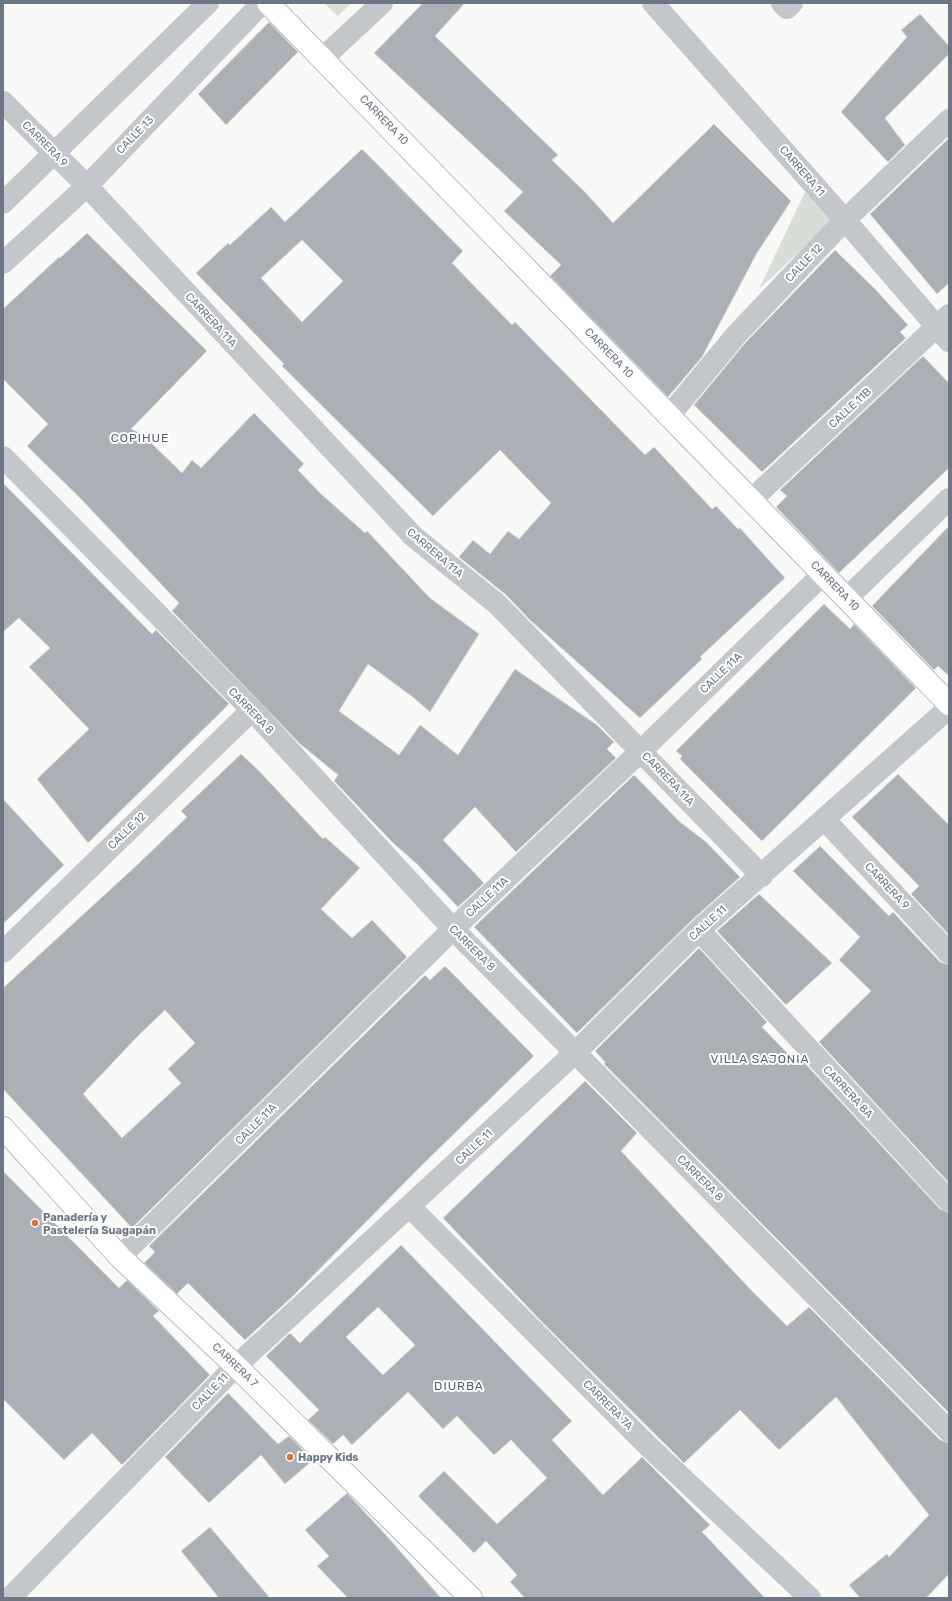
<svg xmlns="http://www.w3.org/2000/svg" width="952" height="1601" font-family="Rubik,sans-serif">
<rect width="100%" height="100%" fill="#f9f9f7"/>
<!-- green -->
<path fill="#d8ded7" d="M324,3h27l-13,13z
M805,192l28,29 -74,68z"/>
<!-- building -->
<path fill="#abb0b7" stroke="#dbdbd9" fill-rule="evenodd" d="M423,3h42l-30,33 123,119 -6,5 33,32 28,31 101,-99 77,77 -34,52 -55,104 -34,40 -118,-121 11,-11 -57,-54 19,-19 -149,-139z
M920,14l29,32v8l-64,64 20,27 -17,17 -47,-50 66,-75 -6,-7z
M269,22l29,30 -72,73 -28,-31z
M949,138v145l-12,11 -67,-80z
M362,149l101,102 -11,12 60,62 3,-3 130,133 9,-8 58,62 4,-3 22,23 2,-1 45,50 -85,79 2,2 -62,59 -110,-98 -25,-26 -46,-37 14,-17 17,14 18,-23 11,8 32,-36 -51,-53 -67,66 -151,-150 2,-2 -88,-91 32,-30 2,2 41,-38 14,15zM302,240l41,41 -41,41 -41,-44z
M87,233l120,118 -76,78 11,5 40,39 10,-13 9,8 53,-55 50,51 -6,6 22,23 45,40 2,-2 63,67 49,36 -49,78 -16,-14 -46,-34 -29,47 60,44 21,-30 38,30 57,-86 82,56 17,17 -7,7 9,9 -100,94 -41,-45 -32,33 41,43 -26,24 -41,-43 -25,-22 -58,-61 4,-6 -39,-32 -127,-132 7,-8 -98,-104 -54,-53 21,-22 -45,-45v-70l56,-52 1,1z
M835,250l40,39 33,36 -8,7 6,6 -144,134 -68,-67 51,-62z
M923,356l26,27v85l-110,105 -63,-66 11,-11 -7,-6z
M3,483l149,151 4,-4 73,74 -141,139 -51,-64 52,-50 -60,-62 21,-19 -31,-30 -16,14z
M949,526v150l-11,-10 -4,4 -62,-64z
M824,604l26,25 4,-5 62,64 -154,153 -82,-82 2,-3 -6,-5z
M241,754l18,17 64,68 2,-2 35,31 -39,41 31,29 20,-18 35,37 -275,271 -129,-139v-101l133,-122 51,-49 -6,-6zM165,1010l30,33 -27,26 13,14 -59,55 -39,-44 53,-56z
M898,774l51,51v110l-38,-41 8,-8 -67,-69z
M634,775l46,47 25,19 35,36 -49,44 -114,112 -103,-106z
M3,799l61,66 -61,59z
M820,846l69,70 4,-4 47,50 9,3v218l-130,-141 52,-51 -32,-31 21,-23 -67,-66z
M759,894l73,69 -46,42 -69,-74z
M699,948l68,74 -5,5 35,36 4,-4 139,150 9,4v200l-345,-349 1,-2 -10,-11z
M445,966l89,90 -114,111 -128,130 -47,43 -57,-57 -11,11 -33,-31 11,-11 -6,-6 276,-271 5,5z
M585,1081l52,52 -16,18 130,139 36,36 22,-19 131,133 9,3v131l-23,24h-66l-11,-13 38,-31 2,3 40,-42 -93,-118 -57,53 -39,-40 -56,53 -142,-141 -99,-104z
M3,1171l116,117 8,-8 32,31 -6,5 57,59 -88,90 -30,-32 -28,27 -61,-61z
M401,1245l171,176 -20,19 51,55 39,-38 68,68 -8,7 63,66h-240l-15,-16 7,-7 -31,-34 -12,12 -56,-57 26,-25 53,53 50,-46 -36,-38 -17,15 -37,-39 -14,13 -35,-37 -56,53 -9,-10 -10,9 -25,-24 11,-10 -53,-54 24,-23 10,10zM378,1307l37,38 -32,30 -37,-38z
M228,1393l50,51 11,-8 24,24 -28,24 -24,-29 -52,48 -44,-46z
M347,1493l38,41 56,64h-93l-31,-32 12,-10 -24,-26z
M210,1527l60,71h-51l-38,-47z"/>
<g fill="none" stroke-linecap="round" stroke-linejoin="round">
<!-- secondary casing -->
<g stroke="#b6b9be" stroke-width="24">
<path id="secondary" d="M268,3l681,701
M3,1128l117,129 116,109 235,232"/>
</g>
<!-- street -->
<path stroke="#c3c6ca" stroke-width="22" d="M653,3l192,217 104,121
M782,3l5,5 5,-5
M323,58l59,-55
M3,102l84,84 326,350 84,68 265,272
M3,203l205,-200
M3,263l84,-77 175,-183
M669,416l67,-81 109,-115 104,-100
M3,457l249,253 201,219 496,502
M751,500l198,-185
M847,598l102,-99
M824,819l125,134
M699,930l250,271
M3,952l249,-242
M410,1207l236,237 164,154
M120,1257l333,-328 188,-178 182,-177
M10,1598l226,-232 340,-314 123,-122 250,-222"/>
<!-- secondary -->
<use href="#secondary" stroke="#fff" stroke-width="22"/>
</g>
<!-- markers -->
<g fill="#cf7942" stroke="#fff" stroke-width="1.5">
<circle cx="35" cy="1223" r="4"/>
<circle cx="290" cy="1457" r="4"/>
</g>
<g text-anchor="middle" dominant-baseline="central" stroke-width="4" stroke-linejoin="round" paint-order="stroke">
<!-- street labels -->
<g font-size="11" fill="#6c7685" stroke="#fff">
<text transform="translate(384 120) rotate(46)">CARRERA 10</text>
<text transform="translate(135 135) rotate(-46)">CALLE 13</text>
<text transform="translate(45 144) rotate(45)">CARRERA 9</text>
<text transform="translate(802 171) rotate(49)">CARRERA 11</text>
<text transform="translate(804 263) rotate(-46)">CALLE 12</text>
<text transform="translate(211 320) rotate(47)">CARRERA 11A</text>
<text transform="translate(609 353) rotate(46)">CARRERA 10</text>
<text transform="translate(850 408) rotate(-43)">CALLE 11B</text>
<text transform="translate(435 553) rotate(40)">CARRERA 11A</text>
<text transform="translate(835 586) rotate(46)">CARRERA 10</text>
<text transform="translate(721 673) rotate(-44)">CALLE 11A</text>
<text transform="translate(251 711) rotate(46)">CARRERA 8</text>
<text transform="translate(668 779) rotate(46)">CARRERA 11A</text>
<text transform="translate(127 831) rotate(-44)">CALLE 12</text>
<text transform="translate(887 886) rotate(47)">CARRERA 9</text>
<text transform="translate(487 897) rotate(-43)">CALLE 11A</text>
<text transform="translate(708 923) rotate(-42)">CALLE 11</text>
<text transform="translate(472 948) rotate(45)">CARRERA 8</text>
<text transform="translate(848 1092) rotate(47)">CARRERA 8A</text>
<text transform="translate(256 1124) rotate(-45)">CALLE 11A</text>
<text transform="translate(474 1147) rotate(-43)">CALLE 11</text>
<text transform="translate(700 1178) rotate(45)">CARRERA 8</text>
<text transform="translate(235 1365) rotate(44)">CARRERA 7</text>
<text transform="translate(210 1392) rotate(-46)">CALLE 11</text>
<text transform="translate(608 1405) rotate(45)">CARRERA 7A</text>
</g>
<!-- poi labels -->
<g font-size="11" font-weight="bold" fill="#6c7685" stroke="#fff" text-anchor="start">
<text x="43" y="1217">Panadería y<tspan x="43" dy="13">Pastelería Suagapán</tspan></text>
<text x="298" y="1457">Happy Kids</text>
</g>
<!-- neighbourhood labels -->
<g font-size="12" letter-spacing="1" fill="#59606b" stroke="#fff">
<text x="140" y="438">COPIHUE</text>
<text x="760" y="1059">VILLA SAJONIA</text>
<text x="459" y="1386">DIURBA</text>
</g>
</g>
<!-- border -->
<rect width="952" height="1601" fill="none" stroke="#6c7685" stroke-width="8"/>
</svg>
